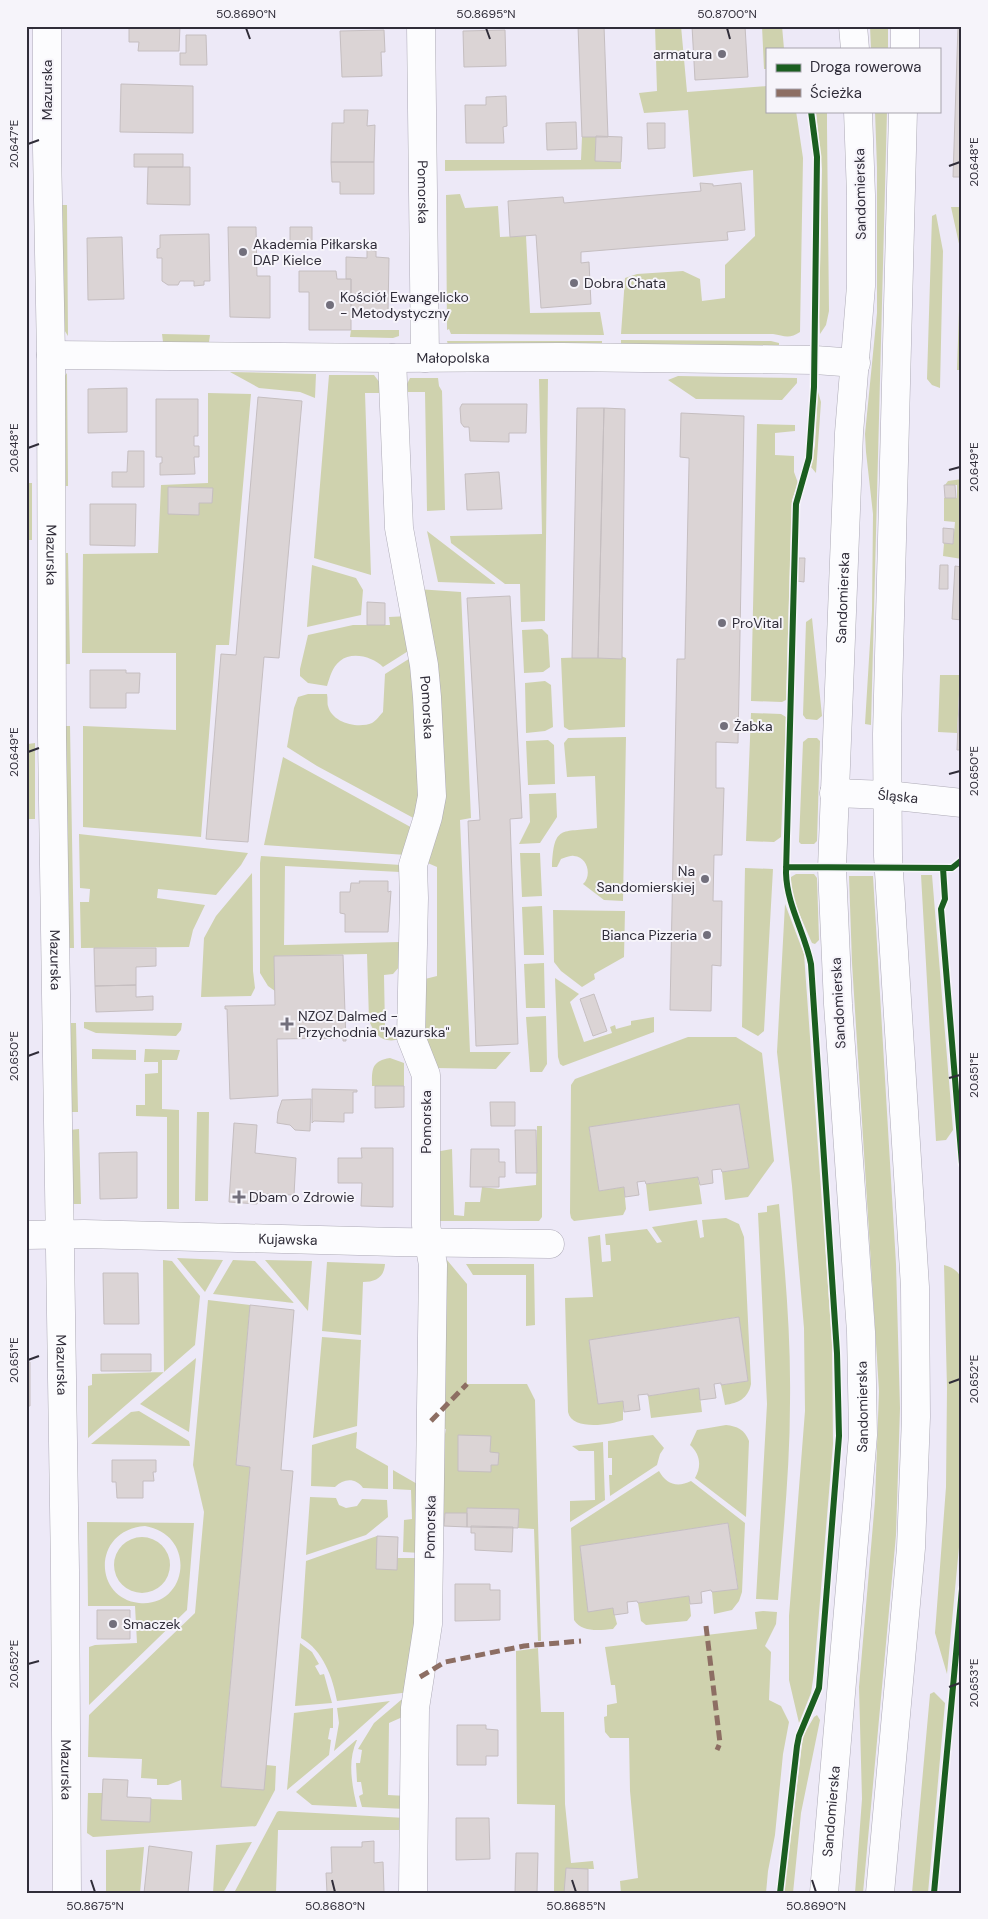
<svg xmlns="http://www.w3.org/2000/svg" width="988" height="1919" font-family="'DM Sans',sans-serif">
<rect width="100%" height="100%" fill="#ede9f7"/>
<!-- green -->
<path fill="#cfd2ae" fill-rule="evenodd" d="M655,26h26l6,66 80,-6v25h29l7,47 -3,174c-10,7 -16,4 -27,2h-152l4,-56 12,-4 46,-3 17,8 2,22 23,-3v-33l30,-29 -2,-66 -60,7 -5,-67 -44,3 -5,-20 18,-2z
M762,26h20l2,23h-17v20h-3z
M870,26h18v23h-17z
M816,111h11v16l2,184 -3,14 -6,9 -1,-17 3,-148z
M875,111h12l-16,614 -6,-1 7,-114 1,-96 -7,-62 -1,-18 12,-121v-145z
M596,136l-1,25 26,1v7l-176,2v-11h136l1,-23z
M460,194l5,14 33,-2 2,31 26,-1 4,77 70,-1 4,23 -143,-1h-10l-2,-5 -2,1 -1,-135z
M60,205h7l1,131 -5,-8z
M951,207h11v163h-5l4,-117z
M936,214l7,37 -3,137 -8,-3 -5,-6 5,-163z
M351,330h48v6l-6,2 -43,-1z
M162,334l48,1 -1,7h-46z
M621,340l150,1 8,2v2l-6,1h-152z
M447,341h155v5l-154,-1z
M230,372l86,2 -1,24 -15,-6 -41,-4z
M67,373l1,113h-6l1,-108z
M329,375h45l6,8 3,10h-18l6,182 -57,-17z
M678,376l119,2v5l-15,17 -86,-1 -28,-19z
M410,378h28l1,8 3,5 3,119 -18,1 -2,-119h-19v-6z
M539,379h9l-3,242 -24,1 -1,-38h-15l-54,-41 -1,-7 92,-2z
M818,392l3,10 -5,71 -5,-6 4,-22z
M208,393l43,1 -22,251h-13l-15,192 -118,-10v-101l93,4v-77h-94l1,-99 75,-1 3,-68 47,-2z
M757,424l38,1v6l-20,2v22l19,1v16l4,11 -6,17 -6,200 -4,2 -31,-1z
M962,479v80l-19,-3 1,-13 9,1 2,-22 -11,-1v-23h13v-13h-12l3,-4z
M26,483h6v57h-6z
M427,531l69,53 -58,-2z
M63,553h5l2,111h-6z
M312,565l44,13 7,12 -2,25 -54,12z
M417,589l44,3 10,226 -11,2 10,232h41l-15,17 -61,-1 -13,-25 -1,-63 16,-4v-109l-14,-6z
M409,616l4,32 -30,19c-10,-10 -31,-16 -43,-6 -8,6 -10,16 -13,25l-19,-3 -8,-7v-7l8,-34 45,-10h37l-1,-8z
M812,618l10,98 -5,4 -11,-1 -3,-4 3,-93z
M542,629l6,6 2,32 -7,5 -19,1 -2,-43z
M415,655l4,166 -102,-55 -30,-19 7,-39 4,-11 10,-3h19c1,4 0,9 1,12 4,17 30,23 44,17 4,-2 8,-8 11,-11l2,-38z
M621,656l5,2 -1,69 -56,3 -5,-3 -3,-69z
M940,675h20l-3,58 -19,-1z
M545,681l6,4 2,42 -8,4 -19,2 -1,-50z
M751,713l30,1 5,3 -5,120 -7,5 -28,-1z
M65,726h5l4,222h-6z
M626,737l-3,164 -19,-1 -21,-16c9,-8 5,-27 -9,-28 -4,-1 -9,2 -13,3l-4,8h-5c2,-43 9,-34 45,-39l-2,-52 -28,1 -3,-34 4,-5z
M808,738h9l3,3 -3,100 -3,3h-13l-2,-2 4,-100z
M548,740l6,5 1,39 -27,1 -2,-44z
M35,743v76h-6l-1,-75z
M283,757l133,73 -10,25 -142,-10z
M556,793l1,24 -17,26 -21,1 11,-22 -1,-28z
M79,834l169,19 -7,12 -25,30 -58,-6 -1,9 48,7 -12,25 -4,17 -108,1 -1,-46h9l1,-13 -10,-1z
M520,853h20l2,43 -20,1z
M261,856l140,9 -1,7 -115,-6 -1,79 116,-3v24l-7,8 -9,1 1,53h18l-3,11c-17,5 -26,-4 -31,-19l-2,-66 -93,2 1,35 -7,-5 -8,-13v-110z
M745,868l28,1 -9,162 -6,5 -16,-9z
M252,873l1,98 2,17 -4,8 -50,1 3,-59 12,-22z
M796,874h18l3,4 2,62 -4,4 -3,-1c-8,-20 -22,-45 -21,-66z
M921,875h11l21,255 -7,10 -10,1z
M849,876h24l23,388 4,144 -4,127 -33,358h-8l7,-94 -3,-112 16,-186 4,-110 -27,-428z
M785,904l19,50 28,388 1,102 -19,229 -3,20 -12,30 -10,-43v-64l16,-205 -1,-83 -12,-142 -15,-134z
M542,906l2,49h-20l-2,-48z
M553,910l72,1 -1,46 -30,17 1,5 -13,8 -21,-16 -7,-9z
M544,963l1,45h-19l-2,-44z
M555,978l24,16 -9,8 14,40 28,-9 -2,-6 5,-2 1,4 15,-4v-4l23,-4v15l-91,34 -3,-2 -2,-7z
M546,1016l1,48 -5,8h-12l-4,-55z
M84,1022l98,1 -1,7 -5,6 -80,-3 -12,-5z
M69,1023h7l2,89h-8z
M688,1037h48l26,16 12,108 -26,36 -23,3 -3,-28 27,-4 -10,-64 -150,23 10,64 25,-4 2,22 -3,6 -49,6 -3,-3 -1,-5 1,-128 4,-6z
M92,1049l44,1v10l-44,-1z
M145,1049l35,1 -3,10h-15v49l17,1v99h-12v-92l-31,-1v-11h9v-31l13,-1v-11h-14z
M390,1058l14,5v23h-32c0,-16 -1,-25 18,-28z
M197,1112h12l-1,89h-13z
M537,1126h5v91l-3,4h-101l-3,-69 17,-3 2,66 10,1 1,-14h15l2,-15 17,2 37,-4z
M79,1129l2,75h-8l-2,-9 -1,-65z
M698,1177l4,27 -53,7 -3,-27z
M779,1204c6,66 12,131 11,198 0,66 -7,132 -12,198l-22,-1 11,-195 -9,-191 9,-1v-6z
M726,1218l13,6 5,13 7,147c-3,15 -13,19 -26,21l-4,-20 27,-4 -10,-64 -149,23 9,64 25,-3v19c-13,5 -51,11 -55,-8l-3,-114 28,-1 -5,-60 12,-2 2,27 9,-1 -1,-16h-4l-1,-11 42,-5 10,14 5,-1 -10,-15 45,-7 3,18 4,-1 -2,-17z
M177,1258l46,2 -18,32z
M163,1260l9,1 28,35 -5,49 -107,93v-52l4,-1v-11l72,-2z
M233,1260l22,1 39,42 -81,-9z
M265,1260l47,1 -4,50z
M447,1260l20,24v100h60l8,16 6,241h-3l-4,-112 -16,-1 1,-18 -52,-2v5h-22l-1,13h-8l2,-93 7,1 1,-5h-8l5,-168z
M327,1262l58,2c-1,14 -10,18 -22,18l-2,53 -39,-4z
M466,1264h68l1,61 -9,1v-51h-53z
M944,1265c10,3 17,7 18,19v207l-3,56 -12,127 -12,-41 11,-146 1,-99z
M208,1300l42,5 -14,160 14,2 -29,319 45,-21 10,1 -1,24 -19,36 -163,11 -6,-4 1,-40h15l47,29 1,-23 31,1 -1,-20 -13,5h-11v-6l-16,-1 1,-19 -54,-2 1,-42 106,-102 9,-101 -11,-47z
M322,1337l39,3 -4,86 -44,12z
M196,1358l-7,74 -49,-28z
M699,1388l3,24 -51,6 -3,-22z
M139,1411l50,30 1,5 -99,-2 40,-32z
M726,1425c11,1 19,5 23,16l-3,76 -51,-39c7,-12 5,-24 -5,-33l7,-15z
M357,1432l-1,16 32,18v23l-25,-1c-7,-10 -19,-10 -28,-1l-24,-1 1,-41z
M653,1435l11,13 -4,6 -3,11 -47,31 -1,-21h3v-17h-4v-17z
M603,1442l2,58 -35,22v-21l25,-1 -1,-49h-15l-7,-5z
M393,1470l26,15 2,68 -18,-1 1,-32 8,-1 -1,-29 -18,-1z
M659,1471c7,13 18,17 32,10l54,42 -3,69 -3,9 -7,9 -18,4 -2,-22 26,-4 -10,-65 -148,23 8,65 25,-3 4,16 -4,5c-13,1 -31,4 -39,-9l-3,-92z
M310,1497l26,1 3,7 7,3 11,-2 5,-7 25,1 1,17 -22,18 -60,20z
M87,1522l107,1 -7,87 -98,95v-58l6,-2 42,-2 -2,-37h-47zM145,1526c53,9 43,82 -6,77 -46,-5 -47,-73 6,-77z
M377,1536l20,22h23l-10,134 -73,9c-4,-23 -14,-51 -36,-63l5,-77z
M114 1565a28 28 0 1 1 56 0a28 28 0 1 1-56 0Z
M689,1596l2,20 -4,5 -41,4 -5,-4 -3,-18z
M763,1611l14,1 -1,12 -11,22 6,6 -2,48 12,6 8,16 -6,32 -8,81 -7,36 -2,22h-145l-1,-12 18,-3 -8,-87 -1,-53h-19l-5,-6 -1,-15 3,-1v-11l10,-2 -2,-18h-4l-6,-38 152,-18 -2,-17z
M300,1643l12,9 7,12 -4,2 5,9 4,-1 8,29 -37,3z
M538,1648l3,64h23l1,92 6,59 22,-2 1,8h-6l-24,24h-10l1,-88 -38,-1 -1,-153z
M934,1692l11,11 -17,190h-16l18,-199z
M401,1700h7l-1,15 -18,8 -1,72 19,1 -1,13 -44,-2 -3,-11 4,-2 -2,-12h-4l-1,-19h4l2,-13 -4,-1 16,-26z
M390,1701l-56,50 5,-28 -2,-15z
M333,1708v20h-3l-2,11 3,1 -2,15 -42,35 7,-77z
M817,1715l3,5 -19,93 -8,80h-9l19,-157 11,-19z
M356,1740h1c-10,21 -5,45 0,67l-45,-2 -16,-13z
M279,1811l127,7v12h-128l-2,63h-42l43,-81z
M252,1842l-29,51h-10l3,-48z
M144,1847l-4,46h-34v-43z"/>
<!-- building -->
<path fill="#dbd4d5" stroke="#c5bec0" d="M139,26h41l-1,25h-41l1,-9h-10v-14z
M578,26h26l4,111h-26z
M692,26h53l3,51 -53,3z
M958,26h4v151h-9z
M384,30l1,22h-4l1,24 -40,1 -2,-46z
M505,30l1,36 -42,1 -1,-36z
M186,35h20l1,30h-27v-12h6z
M121,84l72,2v47l-73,-1z
M506,96l1,30 -4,1 1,16h-38l-1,-38h21v-8z
M344,110h24l-1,16 8,-1 -1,37h-43l1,-39h12z
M576,122l1,27 -30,1 -1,-27z
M647,123h18v25l-17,1z
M596,136l26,1 -1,25 -26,-1z
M134,154h49v13h-49z
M331,162h43v32h-34v-12h-8z
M148,167h42v38l-43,-1z
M700,183l13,1v2l28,-3 4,47 -18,2 1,8 -147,12v11l8,-1 2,42 -50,4 -5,-73 -26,2 -2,-36 55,-4 1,6 137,-12z
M228,227h28l1,49h13v42l-40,-1z
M290,227h22v21l-22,-1z
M209,234l1,47h-6v4l-10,1v-5h-14l-2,4h-10l-6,-4v-23h-5v-9l3,-1v-13z
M122,237l2,62 -36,1 -1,-62z
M367,250l9,1v6l13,1 -1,54 -5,5h-32v-38h-5v-22l21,1z
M299,271h37l1,8h14v51h-42v-38h-10z
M127,388v44l-39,1v-44z
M258,397l44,4 -23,257 -15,-1 -16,185 -42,-3 15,-185 15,1z
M156,399h42v37h-4v10h5v11h-5l1,17 -35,1v-12h2v-6h-6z
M462,404h65l-1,29h-17v9l-39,-1 -1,-14h-5l-3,-4 -1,-15z
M577,408h27l-6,250h-26z
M604,408l21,1 -3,250 -24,-1z
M681,413l63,3 -6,327 -22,-1v46h8l-2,67h-8l-1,46h9l-1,65 -9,-1 -1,46 -41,-1 7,-351h8v-6l4,-190v-5l-9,-1z
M128,451h16v36h-32v-15h15z
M499,472l3,37 -35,1 -2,-36z
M944,485h11l1,13h-11z
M168,487l45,1 -1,15h-13v12l-31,-1z
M90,504h46l-1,42 -45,-1z
M943,528l11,1 -1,15 -10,-1z
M799,558h6l-1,24 -7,-1z
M940,565h8v24h-9z
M955,566l7,1v53l-10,-1z
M510,596l12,222 -12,1 8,225 -42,2 -8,-225 12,-1 -13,-222z
M367,602l18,1v22h-18z
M961,656h1v94h-5z
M90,670h36v3h14l-1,20h-13v15h-36z
M359,881h29v11l3,-1 -3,41h-43v-18l-5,-1v-21h10l1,-9h9z
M94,948h62v18l-20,1v18l-41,1z
M343,955l3,86h-3v-3l-66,1 1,57 -48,3 -3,-90h-2v-3l50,-1 -1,-49z
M136,985v12l17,-1v14l-57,2 -1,-26z
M594,994l13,37 -14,5 -13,-37z
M375,1086h29v21l-29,1z
M312,1089l45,1v2h-4v21h-9v9l-30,-1 -2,2z
M311,1099l-1,32 -15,-1 -5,-5 -13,-2 1,-11 4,-12z
M490,1102h25v24h-24z
M739,1104l10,64 -27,4 -1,-3 -9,1 1,13 -13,2 -2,-8 -52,7 -1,-3 -8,1 2,13 -14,2 -1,-10 -25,4 -10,-64z
M234,1123l23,2 -2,28 41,5 -2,37 -36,-1 -1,10 -28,-2z
M515,1130h21l1,43h-21z
M361,1148h32v59l-32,-1 1,-23h-24v-25h24z
M471,1149h28v13h6v15h-6v10h-29z
M137,1152v46l-37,1 -1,-46z
M103,1273h35l1,51h-35z
M250,1305l44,5 -13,160 12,1 -29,319 -43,-3 29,-320 -14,-2z
M739,1317l9,64 -27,4v-2l-7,1 2,14 -16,2 -1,-12 -51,8v-2l-10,1 2,15 -16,2 -1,-11 -25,3 -9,-64z
M101,1354h50v17h-50z
M26,1362h4v44h-4z
M458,1435l33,1 -1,16 9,1 -1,12h-7v7l-33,-1z
M112,1460h44v12h-3l1,9h-11v17h-26l-1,-16h-4z
M467,1508l52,1 -1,19 -51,-1z
M445,1513h22v14l-23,-1z
M728,1523l10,66 -26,3 -1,-2 -10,2 1,11 -12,1 -1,-8 -51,7 -1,-2 -10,1 1,11 -14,2 -1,-7 -25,4 -8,-66z
M471,1526l42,1 -1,25 -37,-2v-17h-4z
M377,1536l21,1 -1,33 -21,-1z
M455,1584h35v6h10v30l-45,1z
M97,1610h33v29h-33z
M457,1725h29v4l12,1v26h-12v9h-29z
M103,1779l25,1 -1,17 24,1 -1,24 -49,-2z
M456,1818h33l1,41 -34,1z
M374,1841v22l9,-1 1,30 -57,1 -1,-20h6l-1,-26h31v-5z
M149,1846l43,6 -4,41h-44z
M516,1853h22l-1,40h-22z
M566,1868l22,1v24h-24z"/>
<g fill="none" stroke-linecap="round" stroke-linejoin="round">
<!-- minor casing -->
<g stroke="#adaab6" stroke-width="29">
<g id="minor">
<path id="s1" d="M47,26v123l4,206 1,382 13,833 2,323"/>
<path id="s2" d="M421,26l4,332"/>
<path d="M853,26l2,23"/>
<path d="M905,49v-23"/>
<path id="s3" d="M51,355l341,3 170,-1 253,3 41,3"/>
<path id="s4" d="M392,358l7,170 25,137 3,32 5,99 -4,21 -15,48 1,33 -3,139 15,38v150l7,40 -5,359 -13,84 -2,185"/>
<path id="s5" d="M834,793l53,2 75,8"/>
<path id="s6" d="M26,1235l58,-1 312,8 154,2"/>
<path id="s7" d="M824,1893l39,-458 -2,-103 -23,-328 -6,-136 17,-435 12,-147v-91l-3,-84"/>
<path d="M880,1893l31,-345 5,-131 -1,-130 -27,-431 -1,-122 16,-623"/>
</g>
</g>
<!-- minor -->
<use href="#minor" stroke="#fcfcfe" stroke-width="28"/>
<!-- quiet -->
<path stroke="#8d6e63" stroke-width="5" stroke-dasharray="10 5" stroke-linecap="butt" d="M431,1421l36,-37
M706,1626l14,117 -3,7
M420,1677l25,-15 79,-16 57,-5"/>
<!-- cycleway casing -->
<g stroke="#f6f4fa" stroke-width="9">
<path id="cycleway" d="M786,867l166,1 10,-8
M943,868l2,31 -4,10 21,255
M780,1893l17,-147 2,-10 20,-48 20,-252 -2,-83 -26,-389c-6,-31 -24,-58 -25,-91l10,-369 13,-46 5,-71 3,-230 -6,-46
M934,1893l28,-304"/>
</g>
<!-- cycleway -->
<use href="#cycleway" stroke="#1b5e20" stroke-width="6"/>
</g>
<!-- ticks -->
<path fill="none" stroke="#302d39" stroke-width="2" d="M246,28l4,11M486,28l4,11M727,28l3,11M28,144l11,-4M949,166l11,-4M28,448l11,-4M949,470l11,-3M28,752l11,-4M949,774l11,-3M28,1056l11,-4M949,1078l11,-3M28,1360l11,-4M949,1383l11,-4M28,1664l11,-3M949,1687l11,-4M91,1880l4,12M332,1880l3,12M572,1880l4,12M812,1880l4,12"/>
<!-- markers -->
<g fill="#726f7c" stroke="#f6f4fa" stroke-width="2">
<circle cx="722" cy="54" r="5"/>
<circle cx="243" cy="252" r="5"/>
<circle cx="574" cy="283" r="5"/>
<circle cx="330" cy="305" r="5"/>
<circle cx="722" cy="623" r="5"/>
<circle cx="724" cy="726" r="5"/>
<circle cx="705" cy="879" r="5"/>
<circle cx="707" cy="935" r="5"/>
<path d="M284.5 1016.5h5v5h5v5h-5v5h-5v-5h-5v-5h5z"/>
<path d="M236.5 1189.5h5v5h5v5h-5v5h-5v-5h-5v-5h5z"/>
<circle cx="113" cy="1624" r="5"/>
</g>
<g text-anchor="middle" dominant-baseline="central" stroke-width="4" stroke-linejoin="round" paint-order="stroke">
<!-- poi labels -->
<g font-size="14" fill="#302d39" stroke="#f6f4fa" text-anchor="start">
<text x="712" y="54" text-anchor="end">armatura</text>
<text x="253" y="244">Akademia Piłkarska<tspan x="253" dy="16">DAP Kielce</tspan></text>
<text x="584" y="283">Dobra Chata</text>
<text x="340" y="297">Kościół Ewangelicko<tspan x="340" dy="16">- Metodystyczny</tspan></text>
<text x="732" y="623">ProVital</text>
<text x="734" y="726">Żabka</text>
<text x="695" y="871" text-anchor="end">Na<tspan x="695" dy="16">Sandomierskiej</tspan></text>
<text x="697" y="935" text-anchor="end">Bianca Pizzeria</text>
<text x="298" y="1016">NZOZ Dalmed -<tspan x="298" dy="16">Przychodnia "Mazurska"</tspan></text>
<text x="249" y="1197">Dbam o Zdrowie</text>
<text x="123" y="1624">Smaczek</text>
</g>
<!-- street labels -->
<g font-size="14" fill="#302d39" stroke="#f6f4fa">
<text transform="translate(47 90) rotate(-90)">Mazurska</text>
<text stroke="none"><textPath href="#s2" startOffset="166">Pomorska</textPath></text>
<text transform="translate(860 194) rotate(-91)">Sandomierska</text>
<text stroke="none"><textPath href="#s3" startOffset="402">Małopolska</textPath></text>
<text stroke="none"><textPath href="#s1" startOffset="529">Mazurska</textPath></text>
<text stroke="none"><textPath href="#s7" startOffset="1298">Sandomierska</textPath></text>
<text stroke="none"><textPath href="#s4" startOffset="352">Pomorska</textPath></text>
<text stroke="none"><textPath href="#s5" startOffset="64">Śląska</textPath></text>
<text stroke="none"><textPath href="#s1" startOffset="934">Mazurska</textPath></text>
<text transform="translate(838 1003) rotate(-93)">Sandomierska</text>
<text transform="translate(426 1122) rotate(-90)">Pomorska</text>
<text stroke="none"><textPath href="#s6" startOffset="262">Kujawska</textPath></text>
<text stroke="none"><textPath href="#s1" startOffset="1339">Mazurska</textPath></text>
<text stroke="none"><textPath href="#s7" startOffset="488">Sandomierska</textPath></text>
<text transform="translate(430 1527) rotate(-89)">Pomorska</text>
<text stroke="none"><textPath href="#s1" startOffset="1744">Mazurska</textPath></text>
<text stroke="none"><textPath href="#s7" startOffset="82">Sandomierska</textPath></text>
</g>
</g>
<!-- border -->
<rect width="988" height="1919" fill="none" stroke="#f6f4fa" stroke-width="55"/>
<!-- legend -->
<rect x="766" y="48" width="175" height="65" fill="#f6f4fa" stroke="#a7a4ad"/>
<rect x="776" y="64" width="25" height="8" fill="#1b5e20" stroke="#a7a4ad"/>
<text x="810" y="72" font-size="15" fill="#302d39">Droga rowerowa</text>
<rect x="776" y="89" width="25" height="8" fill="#8d6e63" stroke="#a7a4ad"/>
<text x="810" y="98" font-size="15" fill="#302d39">Ścieżka</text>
<rect x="28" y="28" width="932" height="1864" fill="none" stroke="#302d39" stroke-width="2"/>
<g font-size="12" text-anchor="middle" fill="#302d39">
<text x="246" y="18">50.8690°N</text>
<text x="486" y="18">50.8695°N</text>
<text x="727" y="18">50.8700°N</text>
<text transform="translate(14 144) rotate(-90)" y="4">20.647°E</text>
<text transform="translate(974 162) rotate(-90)" y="4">20.648°E</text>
<text transform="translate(14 448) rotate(-90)" y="4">20.648°E</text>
<text transform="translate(974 467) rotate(-90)" y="4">20.649°E</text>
<text transform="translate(14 752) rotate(-90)" y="4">20.649°E</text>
<text transform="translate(974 771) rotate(-90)" y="4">20.650°E</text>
<text transform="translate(14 1056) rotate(-90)" y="4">20.650°E</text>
<text transform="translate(974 1075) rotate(-90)" y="4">20.651°E</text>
<text transform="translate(14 1360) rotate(-90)" y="4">20.651°E</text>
<text transform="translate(974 1379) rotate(-90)" y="4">20.652°E</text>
<text transform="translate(14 1664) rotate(-90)" y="4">20.652°E</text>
<text transform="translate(974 1683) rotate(-90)" y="4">20.653°E</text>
<text x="95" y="1910">50.8675°N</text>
<text x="335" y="1910">50.8680°N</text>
<text x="576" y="1910">50.8685°N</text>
<text x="816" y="1910">50.8690°N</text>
</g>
</svg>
